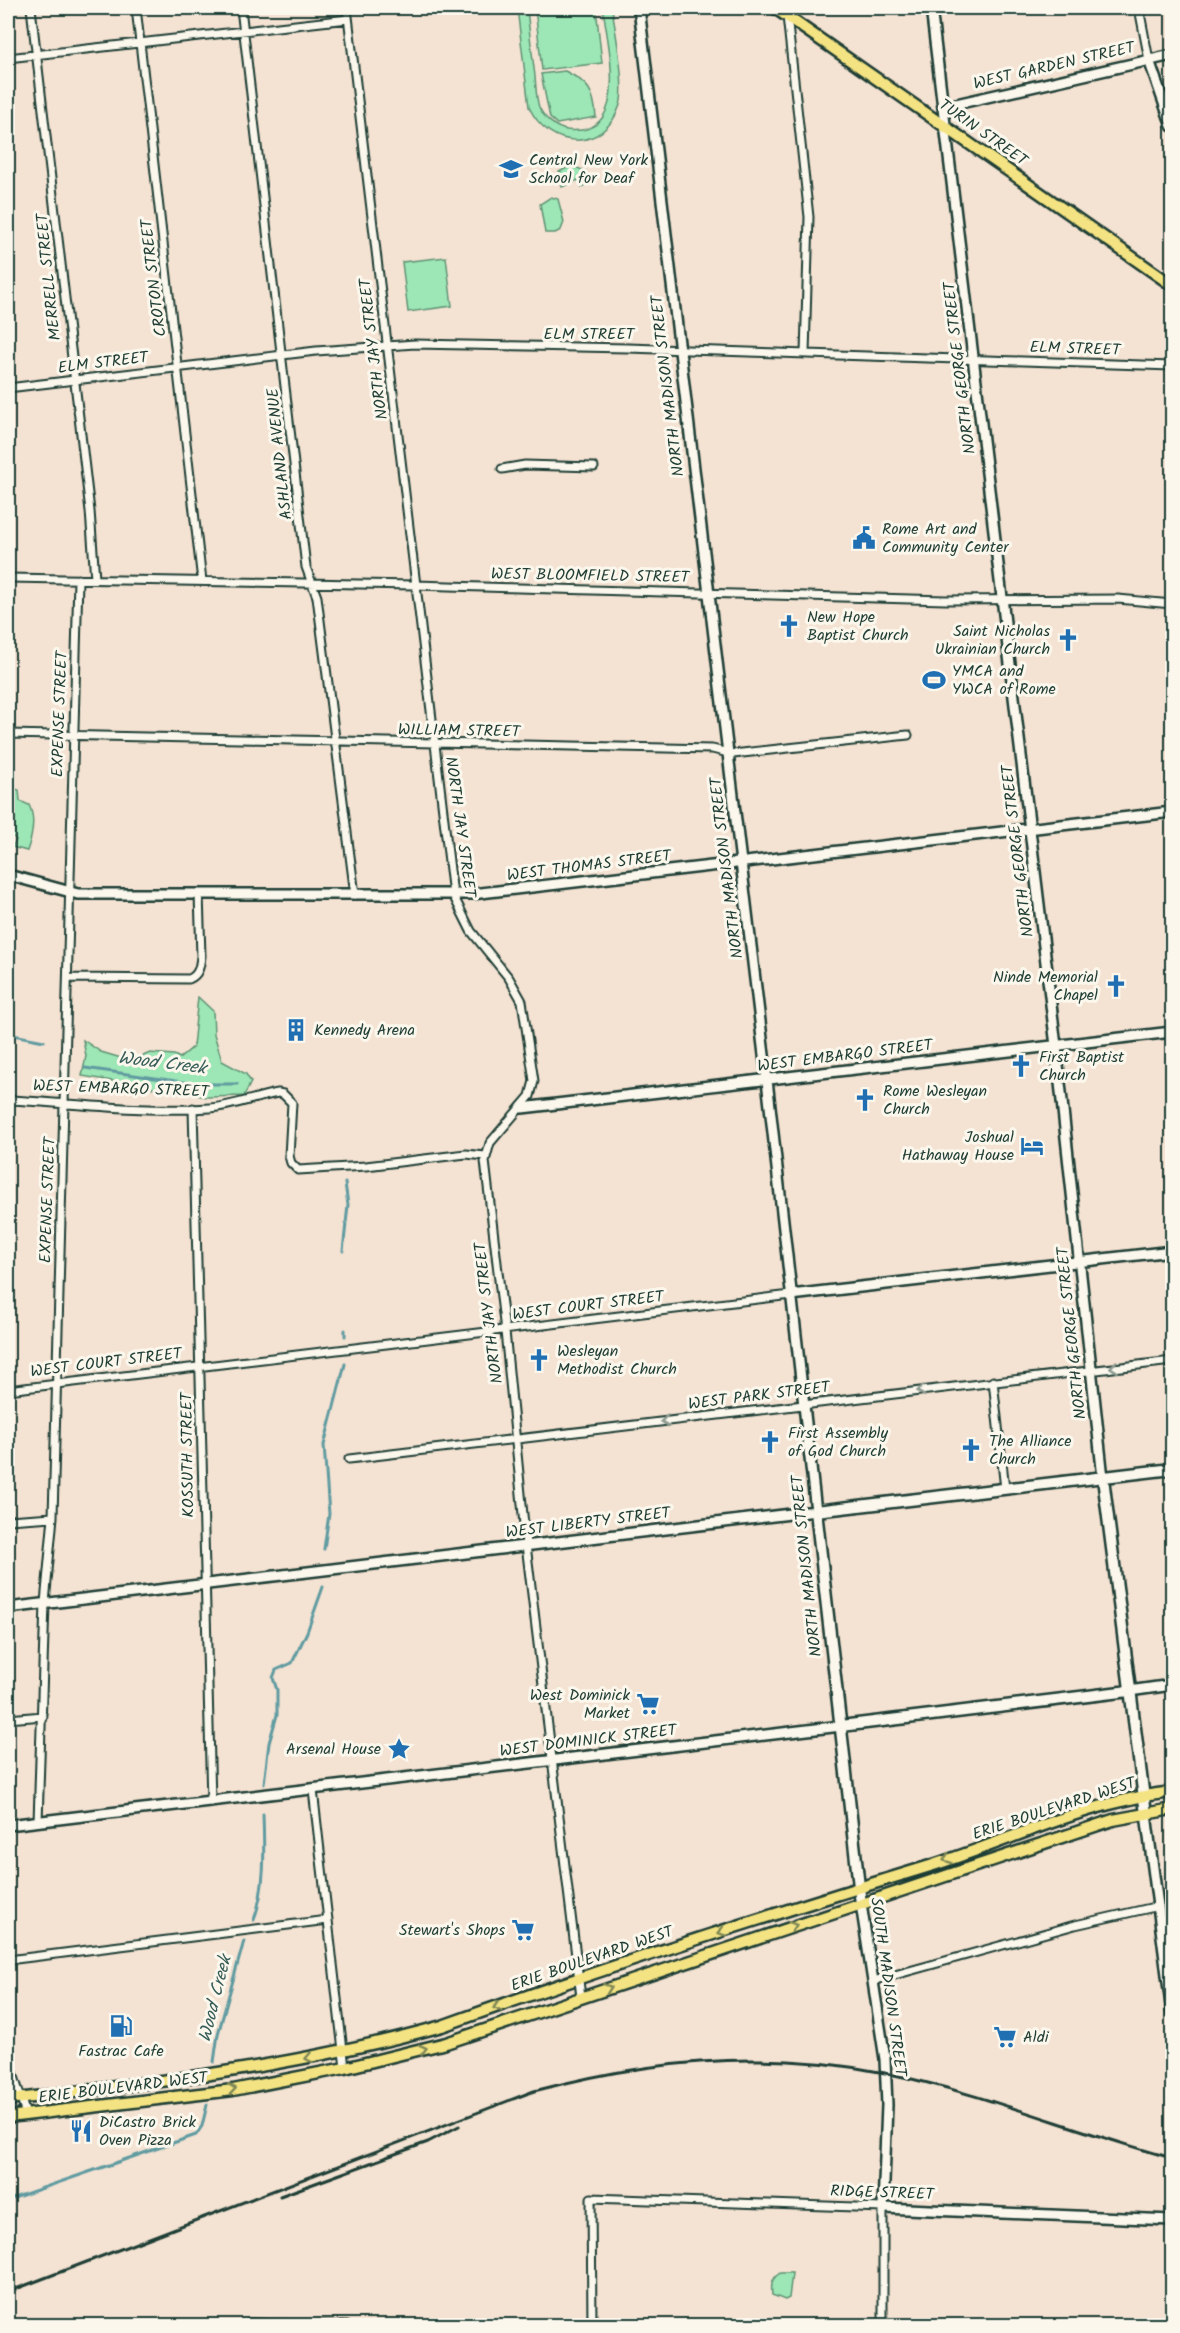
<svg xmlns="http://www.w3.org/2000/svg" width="1180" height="2333" font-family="Kalam,sans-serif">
<rect width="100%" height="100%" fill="#f4e2d2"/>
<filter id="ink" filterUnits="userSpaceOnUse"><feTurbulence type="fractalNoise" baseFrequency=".0167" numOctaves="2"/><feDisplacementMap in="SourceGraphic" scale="12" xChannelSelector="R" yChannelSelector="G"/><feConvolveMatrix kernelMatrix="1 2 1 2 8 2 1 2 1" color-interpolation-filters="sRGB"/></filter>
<g filter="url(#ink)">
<!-- green -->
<path fill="#9de6b5" stroke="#5e9274" stroke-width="1.5" d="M517,8h10c2,22 5,45 8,68 1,10 1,22 4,31 5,11 16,21 28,23 66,9 40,-88 36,-122h9c3,23 14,76 8,97 -16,48 -71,45 -91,2z
M535,8h61l6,55 -60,7z
M565,71c24,12 29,20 31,46l-39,7 -7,-6 -9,-44z
M571,166l15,5 6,11 -10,5 -4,-7 -16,7 -3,-15z
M551,197l7,2 6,23 -3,8 -6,3h-10l-5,-29z
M446,257l6,49 -44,6 -6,-50z
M8,787l11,3 1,11 9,4c7,14 3,32 -2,46l-15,-4 4,-7 -8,-9z
M198,997l15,14 1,23 8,27 24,13 5,8 -7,14 -36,1 -126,-21 4,-20 -3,-16 18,12 30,9 19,-8 24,2 6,3 13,-11z
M780,2273h12l-3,25 -4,2 -13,-5c-1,-10 -1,-16 8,-22z"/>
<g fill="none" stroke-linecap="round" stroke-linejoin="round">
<!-- stream -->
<path stroke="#609ba1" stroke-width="3" d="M8,1034l36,7
M85,1068l112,16h40
M343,1251l5,-46 -3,-22
M345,1330v6
M324,1549l5,-35 -5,-69 21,-81
M264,1784l5,-41 8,-28v-25l-4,-12 3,-8 16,-7 15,-31 16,-45
M254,1920c12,-34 10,-71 9,-106
M214,2062l4,-28 26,-93
M8,2200l188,-65 6,-9 5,-21"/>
<!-- minor casing -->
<g stroke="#1f3d34" stroke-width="11">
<path id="minor" d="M31,8l59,503 5,68
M136,8l66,573
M241,8l65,559 11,30 38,298
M347,8l106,887 18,36 38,47 13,23 12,80 -4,15 -40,47 -5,18 20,170 21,214 55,452
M1139,8l10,52
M787,16l22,201 -4,137
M8,58l340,-39
M8,388l308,-37 99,-7 213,4 544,18
M502,469l23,-4 69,2
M8,578l407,7 530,15 173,-1 54,5
M8,734l704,15 21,5 175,-19
M68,978l121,1c10,-4 11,-13 12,-23l-2,-62
M8,1100c66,3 135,13 202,8 24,-2 45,-11 68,-15l5,1 9,9 -3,53 2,7 7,7 68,-4 100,-12 19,2
M193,1108l18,694
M993,1381l12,108
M8,1390l783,-95
M349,1459l823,-98
M8,1520l45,-3
M8,1719l35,-3
M313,1790l32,278
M38,1822l7,-219 8,-86 25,-938
M8,1960l320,-40
M873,1981l202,-56 84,-19
M8,2057l18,58
M250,2323l97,3
M592,2326l-1,-128 292,10v118"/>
</g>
<!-- tertiary casing -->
<g stroke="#1f3d34" stroke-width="14">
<path id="tertiary" d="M931,8l125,1038 47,432
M1149,60l23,66
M943,107l229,-52
M8,875l70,19h394l700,-82
M522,1108l650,-76
M791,1295l381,-44
M8,1608l808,-97 -49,-431 -128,-1072
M1129,1691l43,-6
M1146,1814l26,199
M8,1825l833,-99
M861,1904l24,155 2,46 -4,103 289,12"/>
</g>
<!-- secondary casing -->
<g stroke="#1f3d34" stroke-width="15">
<path id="secondary" d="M1103,1478l43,336
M841,1726l288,-35
M861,1904l-45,-393 356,-42"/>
</g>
<!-- primary casing -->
<g stroke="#1f3d34" stroke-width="15">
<path id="primary" d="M775,8l397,277
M8,2100c146,-17 291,-34 434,-74 161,-58 324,-110 488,-160 80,-25 158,-65 242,-74
M8,2117l225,-27 112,-22 101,-25 667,-223 59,-11"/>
</g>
<!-- minor -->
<use href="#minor" stroke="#fbf7ec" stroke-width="7"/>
<!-- tertiary -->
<use href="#tertiary" stroke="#fbf7ec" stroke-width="9"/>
<!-- secondary -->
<use href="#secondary" stroke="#fbf7ec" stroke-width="10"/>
<!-- primary -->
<use href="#primary" stroke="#f4e382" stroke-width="10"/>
<!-- rail -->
<path stroke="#1f3d34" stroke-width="3" d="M280,2196l148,-54 31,-16
M8,2292l526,-201c114,-31 234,-42 351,-18 98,20 191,59 287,85"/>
</g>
<!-- one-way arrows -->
<defs><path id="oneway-chevron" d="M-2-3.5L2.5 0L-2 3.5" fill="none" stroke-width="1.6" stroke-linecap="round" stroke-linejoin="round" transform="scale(1.5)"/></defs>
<g stroke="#8d9a90">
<use href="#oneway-chevron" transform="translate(1114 1367) rotate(174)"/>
<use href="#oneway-chevron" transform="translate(921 1391) rotate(173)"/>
<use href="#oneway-chevron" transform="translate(665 1421) rotate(173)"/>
</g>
<g stroke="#7f8857">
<use href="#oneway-chevron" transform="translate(947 1859) rotate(160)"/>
<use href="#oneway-chevron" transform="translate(793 1926) rotate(-18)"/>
<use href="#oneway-chevron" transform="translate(722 1932) rotate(161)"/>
<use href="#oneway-chevron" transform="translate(608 1988) rotate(-19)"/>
<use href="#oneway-chevron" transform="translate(497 2007) rotate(162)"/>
<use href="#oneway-chevron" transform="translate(423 2049) rotate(-14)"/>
<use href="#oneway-chevron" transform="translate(309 2058) rotate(168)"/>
<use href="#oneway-chevron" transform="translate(232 2089) rotate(-9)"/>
</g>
</g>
<!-- icons -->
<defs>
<g id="school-bare" transform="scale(1.8)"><path d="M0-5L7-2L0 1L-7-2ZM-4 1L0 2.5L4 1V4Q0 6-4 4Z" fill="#1f6fb2" stroke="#fbf7ec" stroke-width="2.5" paint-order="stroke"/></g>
<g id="civic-bare" transform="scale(1.8)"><path d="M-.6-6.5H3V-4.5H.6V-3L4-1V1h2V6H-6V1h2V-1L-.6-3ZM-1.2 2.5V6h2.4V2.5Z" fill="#1f6fb2" stroke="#fbf7ec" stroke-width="2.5" paint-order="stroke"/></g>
<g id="church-bare" transform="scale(1.8)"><path d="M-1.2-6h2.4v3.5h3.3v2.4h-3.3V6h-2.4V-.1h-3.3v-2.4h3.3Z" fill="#1f6fb2" stroke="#fbf7ec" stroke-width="2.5" paint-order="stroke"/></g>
<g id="stadium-bare" transform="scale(1.8)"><path d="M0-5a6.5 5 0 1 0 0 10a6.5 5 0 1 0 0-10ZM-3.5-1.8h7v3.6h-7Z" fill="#1f6fb2" stroke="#fbf7ec" stroke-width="2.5" paint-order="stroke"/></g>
<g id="building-bare" transform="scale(1.8)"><path d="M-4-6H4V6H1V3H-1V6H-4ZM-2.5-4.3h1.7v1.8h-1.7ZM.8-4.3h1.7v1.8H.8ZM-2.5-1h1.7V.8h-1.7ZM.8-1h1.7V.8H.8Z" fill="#1f6fb2" stroke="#fbf7ec" stroke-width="2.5" paint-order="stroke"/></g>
<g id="hotel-bare" transform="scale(1.8)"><path d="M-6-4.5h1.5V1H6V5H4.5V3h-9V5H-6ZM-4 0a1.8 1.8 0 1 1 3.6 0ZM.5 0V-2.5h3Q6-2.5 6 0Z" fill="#1f6fb2" stroke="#fbf7ec" stroke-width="2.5" paint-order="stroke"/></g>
<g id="supermarket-bare" transform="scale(1.8)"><path d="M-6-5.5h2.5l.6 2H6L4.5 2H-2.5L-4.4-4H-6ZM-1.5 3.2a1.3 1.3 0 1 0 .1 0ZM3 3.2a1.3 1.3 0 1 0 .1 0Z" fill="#1f6fb2" stroke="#fbf7ec" stroke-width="2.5" paint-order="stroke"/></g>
<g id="sight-bare" transform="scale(1.8)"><path d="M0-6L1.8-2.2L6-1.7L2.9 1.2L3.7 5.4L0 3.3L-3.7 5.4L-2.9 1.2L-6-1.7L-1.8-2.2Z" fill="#1f6fb2" stroke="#fbf7ec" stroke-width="2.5" paint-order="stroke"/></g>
<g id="fuel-bare" transform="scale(1.8)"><path d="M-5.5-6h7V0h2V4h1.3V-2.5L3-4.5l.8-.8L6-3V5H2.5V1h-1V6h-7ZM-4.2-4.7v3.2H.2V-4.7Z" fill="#1f6fb2" stroke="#fbf7ec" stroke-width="2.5" paint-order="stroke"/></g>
<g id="restaurant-bare" transform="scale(1.8)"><path d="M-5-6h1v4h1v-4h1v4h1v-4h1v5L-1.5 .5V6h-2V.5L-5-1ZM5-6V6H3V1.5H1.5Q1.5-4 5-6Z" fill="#1f6fb2" stroke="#fbf7ec" stroke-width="2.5" paint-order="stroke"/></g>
</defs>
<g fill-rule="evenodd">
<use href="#school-bare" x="511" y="169"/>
<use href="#civic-bare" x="864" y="538"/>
<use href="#church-bare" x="789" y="626"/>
<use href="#church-bare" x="1068" y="640"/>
<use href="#stadium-bare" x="934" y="680"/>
<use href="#church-bare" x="1116" y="986"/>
<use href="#building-bare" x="296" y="1030"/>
<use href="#church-bare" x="1021" y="1066"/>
<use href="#church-bare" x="865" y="1100"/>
<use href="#hotel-bare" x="1032" y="1146"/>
<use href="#church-bare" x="539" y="1360"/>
<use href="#church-bare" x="770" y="1442"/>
<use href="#church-bare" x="971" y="1450"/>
<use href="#supermarket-bare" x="648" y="1704"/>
<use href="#sight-bare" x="399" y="1749"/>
<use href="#supermarket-bare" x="523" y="1930"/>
<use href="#fuel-bare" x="121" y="2026"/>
<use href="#supermarket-bare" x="1005" y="2037"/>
<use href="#restaurant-bare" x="81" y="2131"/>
</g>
<g text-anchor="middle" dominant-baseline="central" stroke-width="6" stroke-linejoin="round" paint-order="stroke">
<!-- street labels -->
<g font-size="16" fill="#1f3d34" stroke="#fbf7ec">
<text transform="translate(1054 66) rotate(-13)">WEST GARDEN STREET</text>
<text transform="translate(983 133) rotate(35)">TURIN STREET</text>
<text transform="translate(49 277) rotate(-96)">MERRELL STREET</text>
<text transform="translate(154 278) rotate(-97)">CROTON STREET</text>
<text x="589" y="334">ELM STREET</text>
<text transform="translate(374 349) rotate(-97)">NORTH JAY STREET</text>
<text transform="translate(1075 349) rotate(2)">ELM STREET</text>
<text transform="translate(103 363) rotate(-7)">ELM STREET</text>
<text transform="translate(960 368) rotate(-97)">NORTH GEORGE STREET</text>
<text transform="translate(668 386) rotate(-97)">NORTH MADISON STREET</text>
<text transform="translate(280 454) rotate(-96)">ASHLAND AVENUE</text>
<text transform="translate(590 576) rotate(1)">WEST BLOOMFIELD STREET</text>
<text transform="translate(60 714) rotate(-88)">EXPENSE STREET</text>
<text transform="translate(459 731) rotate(1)">WILLIAM STREET</text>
<text transform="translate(460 827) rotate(82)">NORTH JAY STREET</text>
<text transform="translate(1018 851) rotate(-97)">NORTH GEORGE STREET</text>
<text transform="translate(589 866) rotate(-7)">WEST THOMAS STREET</text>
<text transform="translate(727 868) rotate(-97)">NORTH MADISON STREET</text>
<text transform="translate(845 1056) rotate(-7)">WEST EMBARGO STREET</text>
<text transform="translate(121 1089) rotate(2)">WEST EMBARGO STREET</text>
<text transform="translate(48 1200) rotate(-88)">EXPENSE STREET</text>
<text transform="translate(588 1306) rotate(-7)">WEST COURT STREET</text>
<text transform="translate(489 1313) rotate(-97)">NORTH JAY STREET</text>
<text transform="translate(1072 1333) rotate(-96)">NORTH GEORGE STREET</text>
<text transform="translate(106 1363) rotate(-7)">WEST COURT STREET</text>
<text transform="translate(759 1396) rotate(-7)">WEST PARK STREET</text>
<text transform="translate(188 1455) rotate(-91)">KOSSUTH STREET</text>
<text transform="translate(588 1523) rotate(-7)">WEST LIBERTY STREET</text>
<text transform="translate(807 1566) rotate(-96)">NORTH MADISON STREET</text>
<text transform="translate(588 1741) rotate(-7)">WEST DOMINICK STREET</text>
<text transform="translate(1054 1809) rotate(-18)">ERIE BOULEVARD WEST</text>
<text transform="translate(592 1959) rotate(-19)">ERIE BOULEVARD WEST</text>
<text transform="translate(888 1987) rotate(82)">SOUTH MADISON STREET</text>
<text transform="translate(123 2088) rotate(-7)">ERIE BOULEVARD WEST</text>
<text transform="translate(882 2193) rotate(2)">RIDGE STREET</text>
</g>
<!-- poi labels -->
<g font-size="16" fill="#1f3d34" stroke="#fbf7ec" text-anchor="start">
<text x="529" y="160">Central New York<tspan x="529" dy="18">School for Deaf</tspan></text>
<text x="882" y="529">Rome Art and<tspan x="882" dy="18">Community Center</tspan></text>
<text x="807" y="617">New Hope<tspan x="807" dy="18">Baptist Church</tspan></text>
<text x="1050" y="631" text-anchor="end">Saint Nicholas<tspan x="1050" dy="18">Ukrainian Church</tspan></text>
<text x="952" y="671">YMCA and<tspan x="952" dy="18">YWCA of Rome</tspan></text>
<text x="1098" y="977" text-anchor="end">Ninde Memorial<tspan x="1098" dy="18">Chapel</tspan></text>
<text x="314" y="1030">Kennedy Arena</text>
<text x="1039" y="1057">First Baptist<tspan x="1039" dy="18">Church</tspan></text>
<text x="883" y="1091">Rome Wesleyan<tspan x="883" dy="18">Church</tspan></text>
<text x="1014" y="1137" text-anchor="end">Joshual<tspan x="1014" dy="18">Hathaway House</tspan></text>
<text x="557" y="1351">Wesleyan<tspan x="557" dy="18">Methodist Church</tspan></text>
<text x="788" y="1433">First Assembly<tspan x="788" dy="18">of God Church</tspan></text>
<text x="989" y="1441">The Alliance<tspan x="989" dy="18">Church</tspan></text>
<text x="630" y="1695" text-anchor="end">West Dominick<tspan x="630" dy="18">Market</tspan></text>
<text x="381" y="1749" text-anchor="end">Arsenal House</text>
<text x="505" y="1930" text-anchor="end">Stewart's Shops</text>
<text x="1023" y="2037">Aldi</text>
<text x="121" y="2051" text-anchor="middle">Fastrac Cafe</text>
<text x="99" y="2122">DiCastro Brick<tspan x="99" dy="18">Oven Pizza</tspan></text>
</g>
<!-- water labels -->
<g font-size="18" font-style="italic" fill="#355c58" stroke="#fbf7ec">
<text transform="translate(162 1064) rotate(7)">Wood Creek</text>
<text transform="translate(216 1999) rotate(-76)">Wood Creek</text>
</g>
</g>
<!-- margin -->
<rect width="1180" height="2333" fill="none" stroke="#fbf7ec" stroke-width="30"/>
<rect x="15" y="15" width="1150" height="2303" fill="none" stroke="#1f3d34" stroke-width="2" filter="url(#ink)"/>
</svg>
